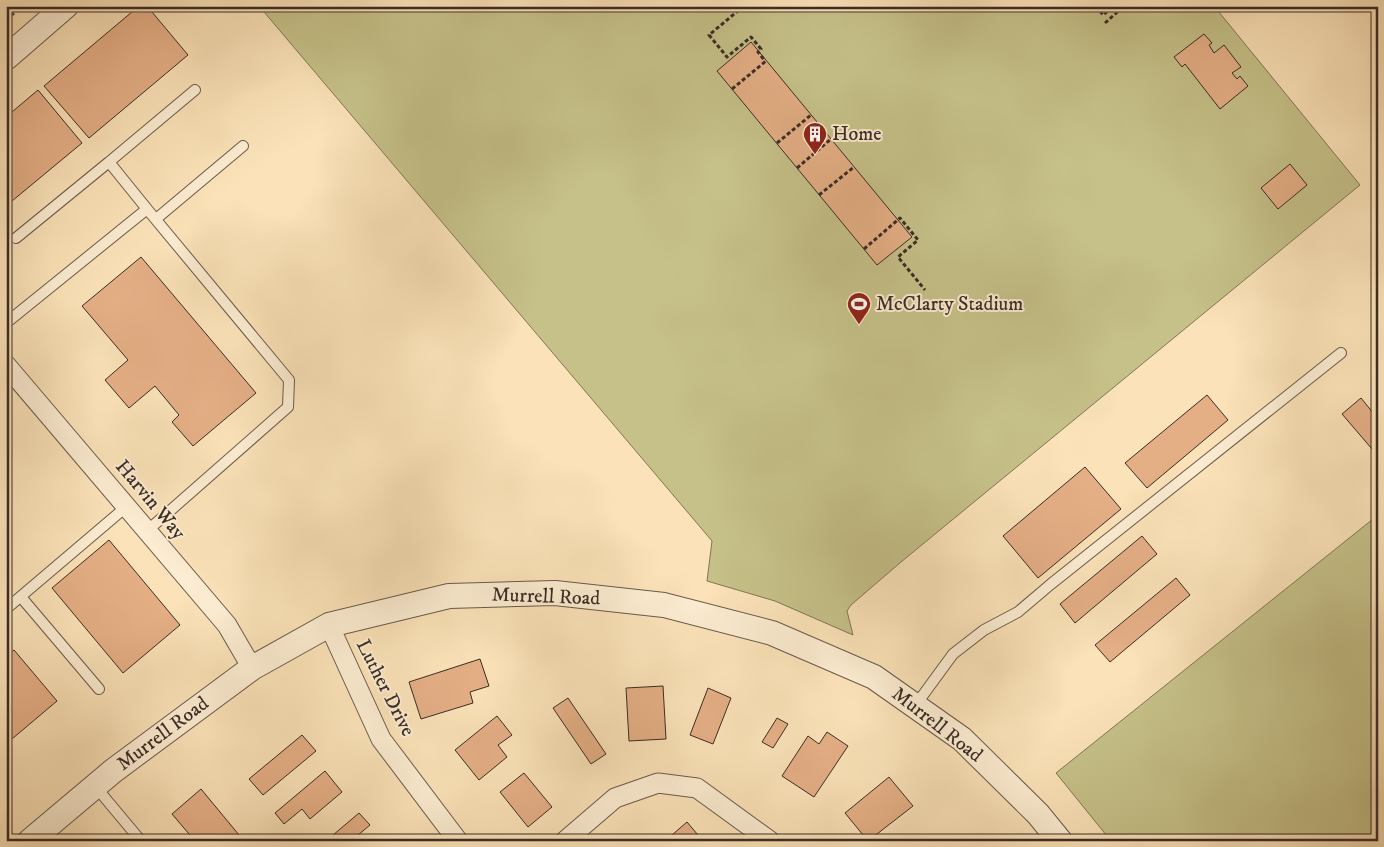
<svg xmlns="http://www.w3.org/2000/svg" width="1384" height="847" font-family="'IM FELL DW Pica',serif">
<rect width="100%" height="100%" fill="#fbe2b8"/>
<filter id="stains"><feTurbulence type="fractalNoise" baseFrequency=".004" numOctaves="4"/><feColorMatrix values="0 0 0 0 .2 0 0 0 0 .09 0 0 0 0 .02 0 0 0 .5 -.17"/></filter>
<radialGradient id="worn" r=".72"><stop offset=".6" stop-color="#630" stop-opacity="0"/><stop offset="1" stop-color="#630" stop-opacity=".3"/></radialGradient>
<!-- green -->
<path fill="#c6c189" stroke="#807658" d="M259,6h955l146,179 -459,377 -50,43 -4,6 6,24 -78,-34 -68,-20 5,-40z
M1378,515v326h-267l-55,-68z"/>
<!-- building -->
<path fill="#e5af86" stroke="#3a2c27" d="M139,6h8l41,49 -99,83 -45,-52z
M1204,34l8,9 -3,2 5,8 10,-8 17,22 -9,6 5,6 3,-3 8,10 -28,23 -35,-45 -3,3 -8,-10z
M751,42l161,195 -35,28 -160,-194z
M38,90l44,53 -76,63v-89z
M1290,164l17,21 -29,24 -17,-21z
M141,257l115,136 -63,53 -21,-24 7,-7 -24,-29 -26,22 -24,-28 23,-20 -46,-54z
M1207,395l21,25 -81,68 -22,-25z
M1361,398l17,21v37l-36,-42z
M1085,467l36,42 -83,69 -35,-42z
M1142,536l15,18 -82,69 -15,-19z
M109,540l71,85 -57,48 -71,-85z
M1176,578l14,17 -80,67 -15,-17z
M14,650l43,51 -51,43v-88z
M480,659l9,27 -19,6 3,11 -52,16 -12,-37z
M663,686l3,53 -37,2 -3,-53z
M708,688l23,10 -18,46 -23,-9z
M568,698l38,56 -15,10 -38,-56z
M497,716l15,19 -14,10 9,12 -28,23 -24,-30z
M777,718l11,6 -15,24 -11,-6z
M827,732l21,14 -34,51 -32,-21 26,-40 11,8z
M302,735l14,16 -53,44 -14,-16z
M325,771l17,21 -32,27 -8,-10 -18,15 -9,-11z
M524,773l28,34 -24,20 -28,-35z
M889,777l24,29 -45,35 -23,-28z
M201,789l43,52h-49l-23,-27z
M359,813l11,12 -19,16h-25z
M687,822l16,19h-38z"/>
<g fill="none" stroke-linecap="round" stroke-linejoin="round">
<!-- service casing -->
<g stroke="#6a5a4b" stroke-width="12">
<path id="service" d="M147,209l-38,-47 86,-72
M156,219l87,-73
M16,238l93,-76
M6,323l141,-114 142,171 -1,27 -141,124
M21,597l78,92
M6,609l120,-102
M915,706l38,-52 31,-24 34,-18 33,-28 290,-231
M95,786l46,55"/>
</g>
<!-- minor casing -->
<g stroke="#6a5a4b" stroke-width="21">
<path id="minor" d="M6,365l221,260 25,43
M329,625l52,114 77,102
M565,841l50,-43 43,-15 39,5 73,53"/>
</g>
<!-- tertiary casing -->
<g stroke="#6a5a4b" stroke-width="26">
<path id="tertiary" d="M6,58l60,-52
M30,841l83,-70 139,-103 77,-43 120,-29 106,-3 109,12 108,28 102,44 88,62 76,75 22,27"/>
</g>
<!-- path -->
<path stroke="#3a2c27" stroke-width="3" stroke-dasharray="4 2.5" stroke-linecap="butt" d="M1096,6l7,9 11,-9
M739,10l-30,25 18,22 24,-20 10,12 -3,3 7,9
M6,20l16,-14
M1105,23l19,-17
M732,89l34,-28
M777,143l34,-28
M797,168l34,-29
M819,195l35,-28
M864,249l36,-31 18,22 -20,17 27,33"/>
<!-- service -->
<use href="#service" stroke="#fcecd1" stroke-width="10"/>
<!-- minor -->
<use href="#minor" stroke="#fcecd1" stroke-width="19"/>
<!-- tertiary -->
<use href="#tertiary" stroke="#fcecd1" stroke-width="24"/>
</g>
<!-- icons -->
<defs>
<g id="building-pin" transform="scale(1.25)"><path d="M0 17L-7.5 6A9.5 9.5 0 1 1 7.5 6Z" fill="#8f2418" stroke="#fcecd1"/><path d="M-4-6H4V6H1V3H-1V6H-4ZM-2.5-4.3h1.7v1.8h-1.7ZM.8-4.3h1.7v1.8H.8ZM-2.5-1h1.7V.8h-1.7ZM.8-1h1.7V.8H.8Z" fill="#fff"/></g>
<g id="stadium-pin" transform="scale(1.25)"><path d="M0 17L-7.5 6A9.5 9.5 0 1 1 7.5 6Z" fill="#8f2418" stroke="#fcecd1"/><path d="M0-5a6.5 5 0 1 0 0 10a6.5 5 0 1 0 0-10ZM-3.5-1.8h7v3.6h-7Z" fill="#fff"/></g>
</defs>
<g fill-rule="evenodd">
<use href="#building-pin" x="815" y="134"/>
<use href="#stadium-pin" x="859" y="304"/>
</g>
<g text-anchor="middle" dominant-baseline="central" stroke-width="4" stroke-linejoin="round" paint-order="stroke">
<!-- poi labels -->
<g font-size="20" fill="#3a2c27" stroke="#fcecd1" text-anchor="start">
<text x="832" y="134">Home</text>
<text x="876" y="304">McClarty Stadium</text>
</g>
<!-- street labels -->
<g font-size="20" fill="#3a2c27" stroke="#fcecd1">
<text transform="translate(150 500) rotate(50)">Harvin Way</text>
<text transform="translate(546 597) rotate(2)">Murrell Road</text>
<text transform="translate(385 688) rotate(63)">Luther Drive</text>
<text transform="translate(937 725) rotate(38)">Murrell Road</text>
<text transform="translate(163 734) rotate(-37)">Murrell Road</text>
</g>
</g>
<!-- margin -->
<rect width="1384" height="847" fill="none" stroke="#fbe2b8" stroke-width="25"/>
<rect x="8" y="8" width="1369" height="832" fill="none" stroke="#3a2c27" stroke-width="2.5"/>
<rect x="12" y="12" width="1359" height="822" fill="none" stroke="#3a2c27"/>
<rect width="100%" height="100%" filter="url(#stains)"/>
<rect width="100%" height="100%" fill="url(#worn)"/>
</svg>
